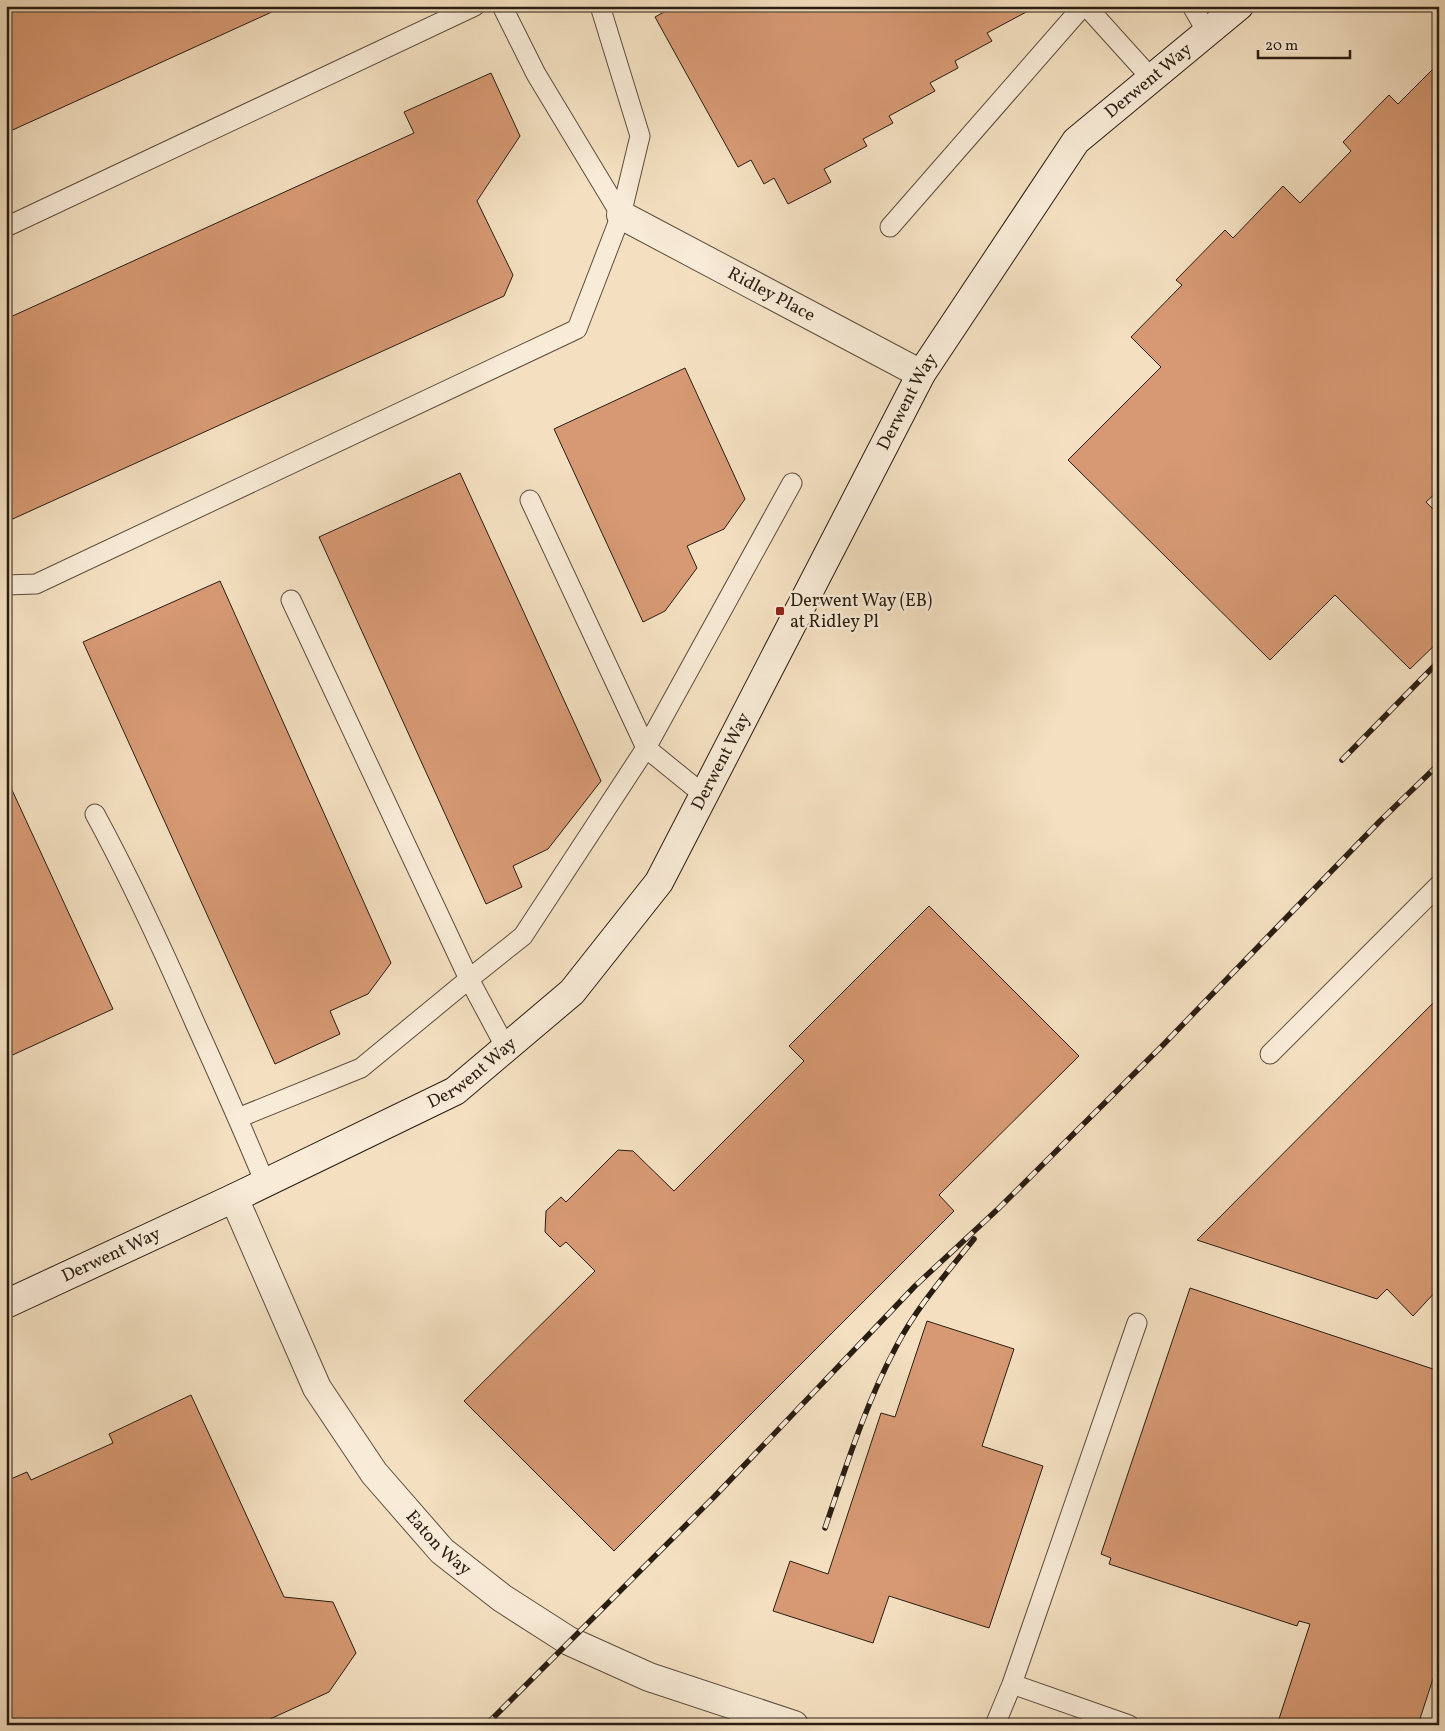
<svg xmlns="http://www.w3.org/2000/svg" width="1445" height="1731" font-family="Vollkorn,serif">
<rect width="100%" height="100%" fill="#f4e0c1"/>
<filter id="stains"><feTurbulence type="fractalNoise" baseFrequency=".004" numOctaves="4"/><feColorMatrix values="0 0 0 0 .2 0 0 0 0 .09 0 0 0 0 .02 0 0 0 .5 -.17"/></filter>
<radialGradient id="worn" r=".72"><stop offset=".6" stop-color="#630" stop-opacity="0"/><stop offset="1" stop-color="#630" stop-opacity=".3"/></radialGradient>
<!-- building -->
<path fill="#d69973" stroke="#291d12" d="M6,6h279l-279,127z
M675,6h353l2,4 -43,23 5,8 -37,20 3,7 -28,15 5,8 -46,25 4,7 -30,16 4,7 -43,23 7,13 -43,22 -14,-26 -10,6 -13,-24 -13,7 -83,-150z
M1439,63v427l-13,12 13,13v126l-29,28 -75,-74 -65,65 -202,-200 93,-93 -30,-30 51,-52 -6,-5 49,-50 8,8 50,-52 17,17 51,-52 -8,-9 46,-47 9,9z
M491,73l29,63 -43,65 36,74 -9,21 -498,226v-203l408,-186 -10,-21z
M685,368l60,131 -21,30 -37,17 10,22 -32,43 -22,11 -89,-193z
M460,473l141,308 -53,68 -35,17 9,21 -36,17 -167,-367z
M220,581l171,382 -23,31 -38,17 10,23 -65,30 -192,-422z
M6,777l107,232 -107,49z
M929,906l150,150 -140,139 15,16 -340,340 -150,-150 131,-130 -29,-29 -6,5 -15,-15 1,-21 15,-14 5,5 52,-52 15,1 41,40 130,-130 -15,-15z
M1439,997v294l-2,-1 -24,26 -26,-27 -10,10 -180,-59z
M1190,1288l249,83v289l-21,65h-141l33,-101 -11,-3 -2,5 -188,-62 2,-6 -10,-4z
M927,1321l87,28 -32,97 61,20 -54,162 -100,-32 -16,47 -100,-32 17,-50 38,13 53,-161 14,4z
M191,1395l93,202 49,5 23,51 -27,39 -72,33h-251v-244l21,-9 4,8 82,-37 -4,-9z"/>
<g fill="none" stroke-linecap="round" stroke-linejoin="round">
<!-- lane casing -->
<g stroke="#5c4e3e" stroke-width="21">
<path id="lane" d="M502,6l34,68 85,141
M1086,6l65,72
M1192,6l15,26
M6,227l469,-221
M890,227l193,-221
M530,500l116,248
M6,585l30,-1 541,-255 44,-114 19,-79 -40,-130
M291,600l178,379 54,-43 123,-188 58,47
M646,748l146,-265
M95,814c37,68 69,138 100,209 24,53 48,106 70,160
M1270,1054l169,-169
M238,1118l123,-50 108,-89 37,69
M1012,1684l125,-361
M995,1725l17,-41 117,41"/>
</g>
<!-- street casing -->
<g stroke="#5c4e3e" stroke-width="30">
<g id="street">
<path id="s1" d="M621,215l300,159"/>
<path id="s2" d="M234,1198l83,190 57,85 68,78 60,47 67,43 80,36 145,48"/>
</g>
</g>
<!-- secondary casing -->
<g stroke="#291d12" stroke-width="30">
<g id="secondary">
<path id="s3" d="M6,1304l228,-106 221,-107 117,-99 87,-110 262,-508 155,-233 163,-135"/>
</g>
</g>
<!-- lane -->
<use href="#lane" stroke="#f8ebd7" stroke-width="19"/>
<!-- street -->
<use href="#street" stroke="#f8ebd7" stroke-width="28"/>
<!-- secondary -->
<use href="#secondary" stroke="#f8ebd7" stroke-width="28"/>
<!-- rail casing -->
<g stroke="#291d12" stroke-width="5.5">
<path id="rail" d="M1342,760l97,-99
M825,1528c21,-61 40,-123 71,-181 20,-39 50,-73 78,-108
M486,1725l228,-228 201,-211 84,-78 164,-163 217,-224 59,-57"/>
</g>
<!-- rail -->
<use href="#rail" stroke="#f8ebd7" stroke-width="4" stroke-dasharray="11" stroke-linecap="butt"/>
</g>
<!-- markers -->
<rect fill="#8f2418" stroke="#f8ebd7" stroke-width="2" x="775" y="606" width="10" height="10" rx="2.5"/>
<g text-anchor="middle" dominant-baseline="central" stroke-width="5" stroke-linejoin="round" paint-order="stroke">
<!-- street labels -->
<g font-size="18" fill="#291d12" stroke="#f8ebd7">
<text stroke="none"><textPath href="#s3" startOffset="1736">Derwent Way</textPath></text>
<text stroke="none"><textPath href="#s1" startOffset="170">Ridley Place</textPath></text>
<text stroke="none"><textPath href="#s3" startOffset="1331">Derwent Way</textPath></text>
<text stroke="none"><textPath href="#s3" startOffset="926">Derwent Way</textPath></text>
<text stroke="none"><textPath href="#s3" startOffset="521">Derwent Way</textPath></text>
<text stroke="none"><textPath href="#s3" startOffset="116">Derwent Way</textPath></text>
<text stroke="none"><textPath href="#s2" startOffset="405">Eaton Way</textPath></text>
</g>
<!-- poi labels -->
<g font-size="18" fill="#291d12" stroke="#f8ebd7" text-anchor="start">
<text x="790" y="601">Derwent Way (EB)<tspan x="790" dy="21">at Ridley Pl</tspan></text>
</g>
</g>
<!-- margin -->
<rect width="1445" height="1731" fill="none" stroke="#f4e0c1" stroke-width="25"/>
<rect x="8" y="8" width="1430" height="1716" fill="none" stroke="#291d12" stroke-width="2.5"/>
<rect x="12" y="12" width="1420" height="1706" fill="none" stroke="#291d12"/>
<!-- scale -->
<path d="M1258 50v8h92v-8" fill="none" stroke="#291d12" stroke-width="2.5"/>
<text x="1265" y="50" font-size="15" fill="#291d12" stroke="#f8ebd7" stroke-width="4" paint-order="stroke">20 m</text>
<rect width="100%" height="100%" filter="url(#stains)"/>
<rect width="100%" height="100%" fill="url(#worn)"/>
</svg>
